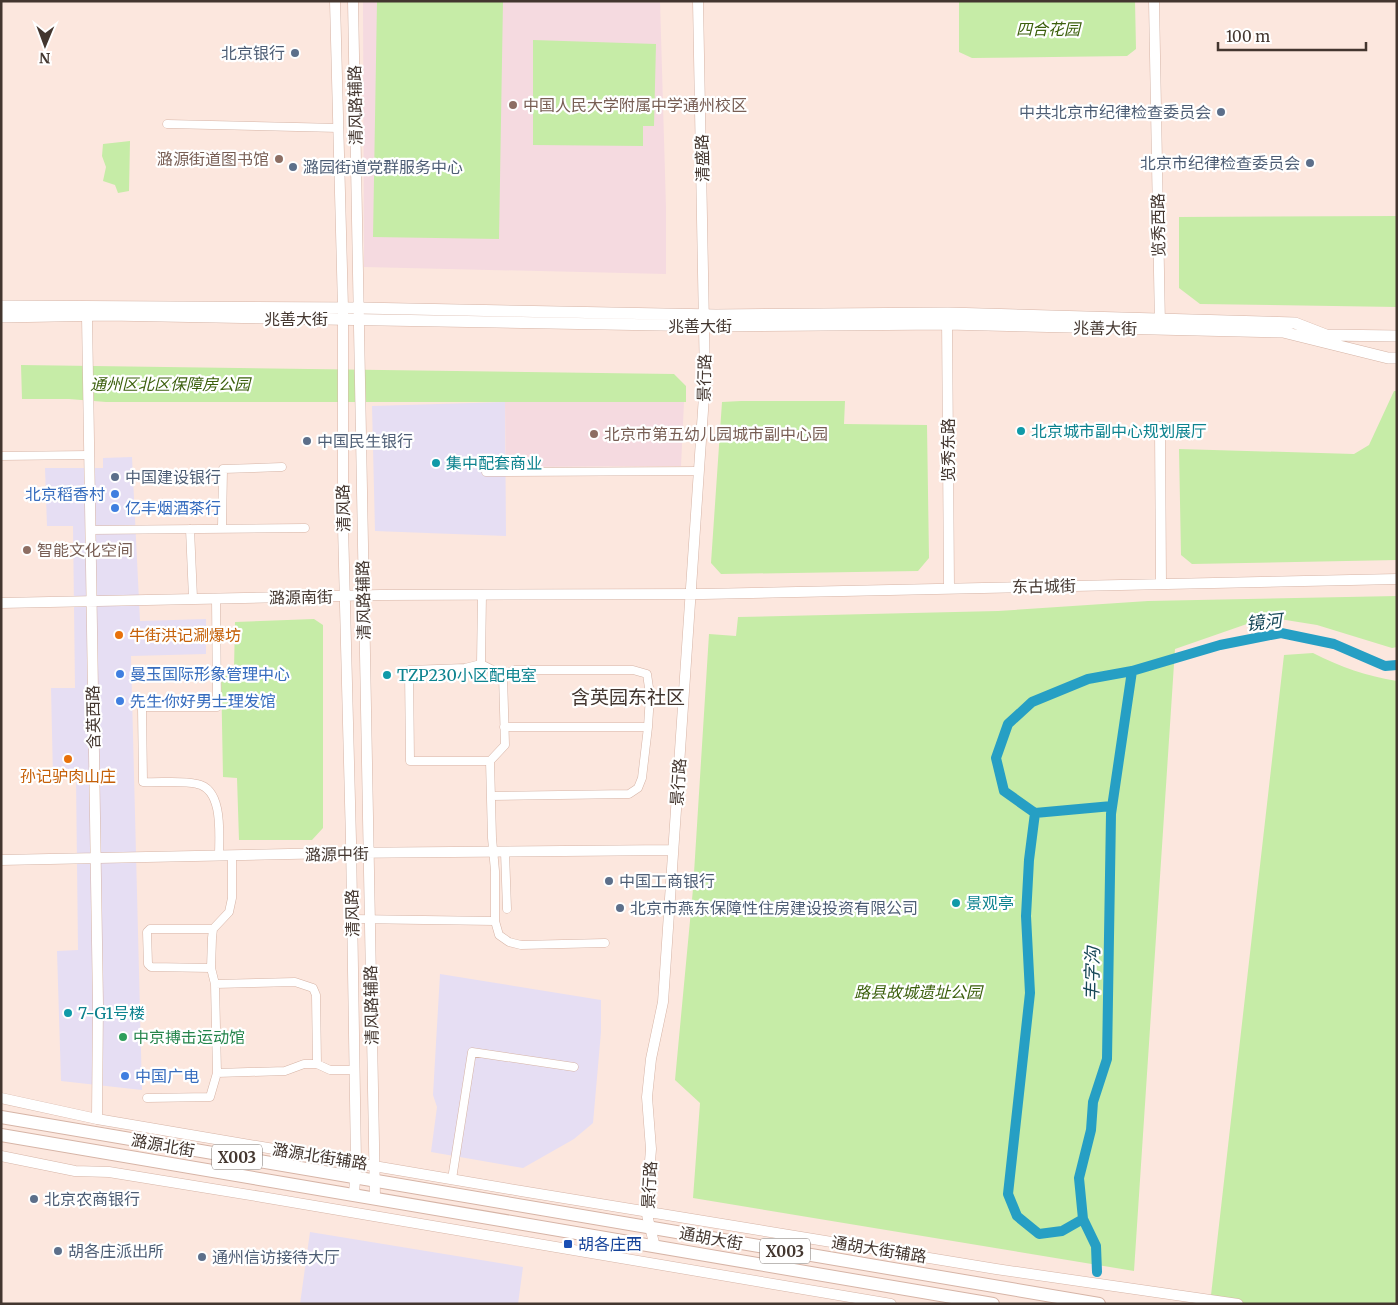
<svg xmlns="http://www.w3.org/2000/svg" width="1398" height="1305" font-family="Merriweather,'Noto Sans SC',serif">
<rect width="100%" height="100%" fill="#fce7de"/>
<!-- commercial -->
<path fill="#e6def3" d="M505,402l1,134 -131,-5 -3,-125z
M132,457l8,164 66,-2v35l-75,2 11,434 -81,-9 -4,-130 21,-1 -2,-173h-23l-2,-89h24l-2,-162h-26l-2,-58h58v-10z
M440,974l161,26v32l-8,91 -19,16 -51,29 -92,-16 6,-45 -4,-12z
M310,1232l213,35 -5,37h-218z"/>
<!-- education -->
<path fill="#f5dae0" d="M363,1h297l6,207v66l-302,-7z
M505,402h179l-3,64 -175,1z"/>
<!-- green -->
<path fill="#c6eca7" d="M377,1h126l-4,238 -126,-2z
M959,1h176l1,48 -9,7 -155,2 -13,-6z
M533,40l123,4 -2,82h-11v20l-110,-1z
M130,141l-1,50 -11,2 -3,-8 -12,-4 3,-14 -4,-11 1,-12z
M1397,216v91l-197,-3 -21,-16v-71z
M21,365l653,9 12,12v16h-580l-37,-3h-47z
M1394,391h3v169l-205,4 -11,-9 -2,-106 175,5 15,-9z
M741,401h104l-1,23 83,1 2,133 -11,13 -197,3 -10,-11 11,-161z
M1397,596v51l-5,1 -75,-23 -50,-8 -92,32 -41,622 -441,-73 7,-95 -25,-23 18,-191 16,-255 27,2 2,-19 260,-6 150,-10z
M314,619l9,6v203l-11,12h-73l-2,-62 -14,-1 -2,-107 13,-1 1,-47z
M1313,653c27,14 54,23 84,28v623h-187l74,-649z"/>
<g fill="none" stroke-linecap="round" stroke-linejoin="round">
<!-- canal -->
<path stroke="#269fc4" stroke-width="10" d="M1035,813l-31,-22 -8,-33 12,-34 24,-22 56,-23 44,-8 88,-26 61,-12 53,11 51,22 12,-1
M1083,1219l-21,12 -23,3 -22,-18 -9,-22 22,-201 -4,-77 3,-56 6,-47 77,-7
M1097,1272l-1,-26 -13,-27 -4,-41 12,-48 2,-28 14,-43 4,-245 21,-143"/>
<!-- minor casing -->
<g stroke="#d6b4a6" stroke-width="9">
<path id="minor" d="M167,124l172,4
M1,456l88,-1
M486,472l213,-1
M222,528l1,-59 59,-2
M190,529l3,69
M90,530l215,-2
M482,594l-1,70 22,11 2,70 -15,16 2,77 3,33v50l4,14 10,7 12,3 84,-2
M216,598l1,109h-75l1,75c17,1 39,-2 54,2 27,5 22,52 22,72
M481,664l-16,4 -56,2 1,91h80
M504,727h144
M491,796l138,-2 9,-6 4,-10 6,-51 2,-32 -3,-21 -14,-4h-119l-11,5
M505,852l2,57
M352,919l143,2
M211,968l-60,-1 -3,-3 -1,-32 3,-3h63
M215,984l80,-2 18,6 3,7 1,69
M217,1073l68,-2 19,-7h13l13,6h25
M147,1098l63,-1 7,-24 -2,-89 -4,-16 1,-30 1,-9 16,-17 3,-14v-43
M452,1179l20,-127 102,15"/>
</g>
<!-- tertiary casing -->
<g stroke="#d6b4a6" stroke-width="11">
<path id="tertiary" d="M335,1l8,307v218l8,315 5,322 -2,32
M353,1l22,1197
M1154,1l6,325
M87,316l11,688 -1,115
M947,316l2,272
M1160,427l1,157
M1,603l380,-8 322,-1 694,-15
M1,860l335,-7 337,-3
M1,1098l96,21 424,72 475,78 242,35
M1,1156l74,15 34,1 153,25 629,107
M655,1247l-9,-36 5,-62 -4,-52 4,-38 12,-57 42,-621 -7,-380"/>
</g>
<!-- secondary casing -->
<g stroke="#d6b4a6" stroke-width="12">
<path id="secondary" d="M1,306l358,2 357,7 232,-2 347,10 31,12 71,1
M1,317l107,-2 608,11 231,-2 336,8 105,26h9"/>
</g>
<!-- primary casing -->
<g stroke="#d6b4a6" stroke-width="14">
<path id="primary" d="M1,1117l1098,187
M1,1135l992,169"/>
</g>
<!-- minor -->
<use href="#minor" stroke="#fff" stroke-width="8"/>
<!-- tertiary -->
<use href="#tertiary" stroke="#fff" stroke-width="10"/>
<!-- secondary -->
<use href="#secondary" stroke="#fff" stroke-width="11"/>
<!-- primary -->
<use href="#primary" stroke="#fff" stroke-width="12"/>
</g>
<!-- markers -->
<g fill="#5c6f8a" stroke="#fff" stroke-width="2">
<circle cx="295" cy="53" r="5"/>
<circle cx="1221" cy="112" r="5"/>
<circle cx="1310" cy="163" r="5"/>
<circle cx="293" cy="167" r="5"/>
<circle cx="307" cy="441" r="5"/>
<circle cx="115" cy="477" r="5"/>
<circle cx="609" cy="881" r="5"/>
<circle cx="620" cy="908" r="5"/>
<circle cx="34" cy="1199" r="5"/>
<circle cx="58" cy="1251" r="5"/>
<circle cx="202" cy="1257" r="5"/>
</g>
<g fill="#8d6e63" stroke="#fff" stroke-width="2">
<circle cx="513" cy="105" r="5"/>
<circle cx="279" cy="159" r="5"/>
<circle cx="594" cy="434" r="5"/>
<circle cx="27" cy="550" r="5"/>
</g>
<g fill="#0f9aa8" stroke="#fff" stroke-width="2">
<circle cx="1021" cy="431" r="5"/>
<circle cx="436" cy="463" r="5"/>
<circle cx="387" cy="675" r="5"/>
<circle cx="956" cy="903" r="5"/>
<circle cx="68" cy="1013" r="5"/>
</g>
<g fill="#3f7fe0" stroke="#fff" stroke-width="2">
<circle cx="115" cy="494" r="5"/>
<circle cx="115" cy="508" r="5"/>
<circle cx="120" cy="674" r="5"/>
<circle cx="120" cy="701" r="5"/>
<circle cx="125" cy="1076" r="5"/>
</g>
<g fill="#e8710a" stroke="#fff" stroke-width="2">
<circle cx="119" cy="635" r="5"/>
<circle cx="68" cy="759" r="5"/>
</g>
<circle fill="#2e9e5b" stroke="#fff" stroke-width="2" cx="123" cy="1037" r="5"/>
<rect fill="#1a4fb4" stroke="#fff" stroke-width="2" x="563" y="1239" width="10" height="10" rx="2.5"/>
<g text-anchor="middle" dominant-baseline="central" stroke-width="4.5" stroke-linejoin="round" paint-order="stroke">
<!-- shield labels -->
<g fill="#fff" stroke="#7b726d" stroke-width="1">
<rect x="212" y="1144.5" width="50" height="25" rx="4"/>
<rect x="760" y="1238.5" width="50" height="25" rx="4"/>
</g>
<g font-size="15" font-weight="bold" fill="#43362f">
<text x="237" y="1157">X003</text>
<text x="785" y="1251">X003</text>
</g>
<!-- park labels -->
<g font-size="16" font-style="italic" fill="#3b5f0c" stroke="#fff">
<text x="1048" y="29">四合花园</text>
<text x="170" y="384">通州区北区保障房公园</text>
<text x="918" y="992">路县故城遗址公园</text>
</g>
<!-- service labels -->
<g font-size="16" fill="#4e5e75" stroke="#fff" text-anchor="start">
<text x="285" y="53" text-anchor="end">北京银行</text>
<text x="1211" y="112" text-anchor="end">中共北京市纪律检查委员会</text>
<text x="1300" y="163" text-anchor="end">北京市纪律检查委员会</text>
<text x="303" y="167">潞园街道党群服务中心</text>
<text x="317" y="441">中国民生银行</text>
<text x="125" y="477">中国建设银行</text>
<text x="619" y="881">中国工商银行</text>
<text x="630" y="908">北京市燕东保障性住房建设投资有限公司</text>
<text x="44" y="1199">北京农商银行</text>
<text x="68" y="1251">胡各庄派出所</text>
<text x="212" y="1257">通州信访接待大厅</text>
</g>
<!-- street labels -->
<g font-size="16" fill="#43362f" stroke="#fff">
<text transform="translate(355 105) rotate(-91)">清风路辅路</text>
<text transform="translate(702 158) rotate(-91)">清盛路</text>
<text transform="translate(1158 225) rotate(-91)">览秀西路</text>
<text x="296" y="319">兆善大街</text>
<text x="700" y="326">兆善大街</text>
<text transform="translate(1105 328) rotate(1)">兆善大街</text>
<text transform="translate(704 378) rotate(-89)">景行路</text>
<text transform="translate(948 450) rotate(-90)">览秀东路</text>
<text transform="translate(343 508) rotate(-91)">清风路</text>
<text transform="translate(1044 586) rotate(-1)">东古城街</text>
<text transform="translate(301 597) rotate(-1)">潞源南街</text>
<text transform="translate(363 600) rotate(-91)">清风路辅路</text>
<text transform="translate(93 717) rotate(-91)">含英西路</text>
<text transform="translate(678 782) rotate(-86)">景行路</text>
<text transform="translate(337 854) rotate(-1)">潞源中街</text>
<text transform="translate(352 913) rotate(-91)">清风路</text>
<text transform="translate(371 1005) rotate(-91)">清风路辅路</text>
<text transform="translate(163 1145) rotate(10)">潞源北街</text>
<text transform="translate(320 1156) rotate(9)">潞源北街辅路</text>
<text transform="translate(649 1185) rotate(-87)">景行路</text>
<text transform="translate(711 1238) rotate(10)">通胡大街</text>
<text transform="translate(879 1249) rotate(9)">通胡大街辅路</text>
</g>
<!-- education labels -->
<g font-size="16" fill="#785e54" stroke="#fff" text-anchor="start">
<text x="523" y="105">中国人民大学附属中学通州校区</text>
<text x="269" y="159" text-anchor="end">潞源街道图书馆</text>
<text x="604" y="434">北京市第五幼儿园城市副中心园</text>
<text x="37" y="550">智能文化空间</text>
</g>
<!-- culture labels -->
<g font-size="16" fill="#0d838f" stroke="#fff" text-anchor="start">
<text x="1031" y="431">北京城市副中心规划展厅</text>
<text x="446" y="463">集中配套商业</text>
<text x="397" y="675">TZP230小区配电室</text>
<text x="966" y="903">景观亭</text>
<text x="78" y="1013">7-G1号楼</text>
</g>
<!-- shop labels -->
<g font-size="16" fill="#366cbe" stroke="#fff" text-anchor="start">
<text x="105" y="494" text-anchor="end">北京稻香村</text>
<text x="125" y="508">亿丰烟酒茶行</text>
<text x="130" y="674">曼玉国际形象管理中心</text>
<text x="130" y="701">先生·你好男士理发馆</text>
<text x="135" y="1076">中国广电</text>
</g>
<!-- food labels -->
<g font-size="16" fill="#c56008" stroke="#fff" text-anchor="start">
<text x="129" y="635">牛街洪记涮爆坊</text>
<text x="68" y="776" text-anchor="middle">孙记驴肉山庄</text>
</g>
<!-- leisure labels -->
<g font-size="16" fill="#27864d" stroke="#fff" text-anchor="start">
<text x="133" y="1037">中京搏击运动馆</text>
</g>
<!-- transit labels -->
<g font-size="16" fill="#164399" stroke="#fff" text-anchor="start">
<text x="578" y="1244">胡各庄西</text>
</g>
<!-- water labels -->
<g font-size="18" font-style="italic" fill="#184858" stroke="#fff">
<text transform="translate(1264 622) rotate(-6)">镜河</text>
<text transform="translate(1092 974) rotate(-89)">丰字沟</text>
</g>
<!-- quarter labels -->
<g font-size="19" fill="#43362f" stroke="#fff">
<text x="628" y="697">含英园东社区</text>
</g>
</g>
<!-- border -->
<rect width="1398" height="1305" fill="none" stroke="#43362f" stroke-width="5"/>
<!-- north arrow -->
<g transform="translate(45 45) rotate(181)" stroke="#ffffff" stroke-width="4" paint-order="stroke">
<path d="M0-4L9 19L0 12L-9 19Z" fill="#43362f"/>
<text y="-8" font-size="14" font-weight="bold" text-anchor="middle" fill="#43362f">N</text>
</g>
<!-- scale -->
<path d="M1218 42v8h148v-8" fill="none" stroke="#43362f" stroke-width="2.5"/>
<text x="1226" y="42" font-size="15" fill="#43362f" stroke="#ffffff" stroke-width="4" paint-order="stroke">100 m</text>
</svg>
